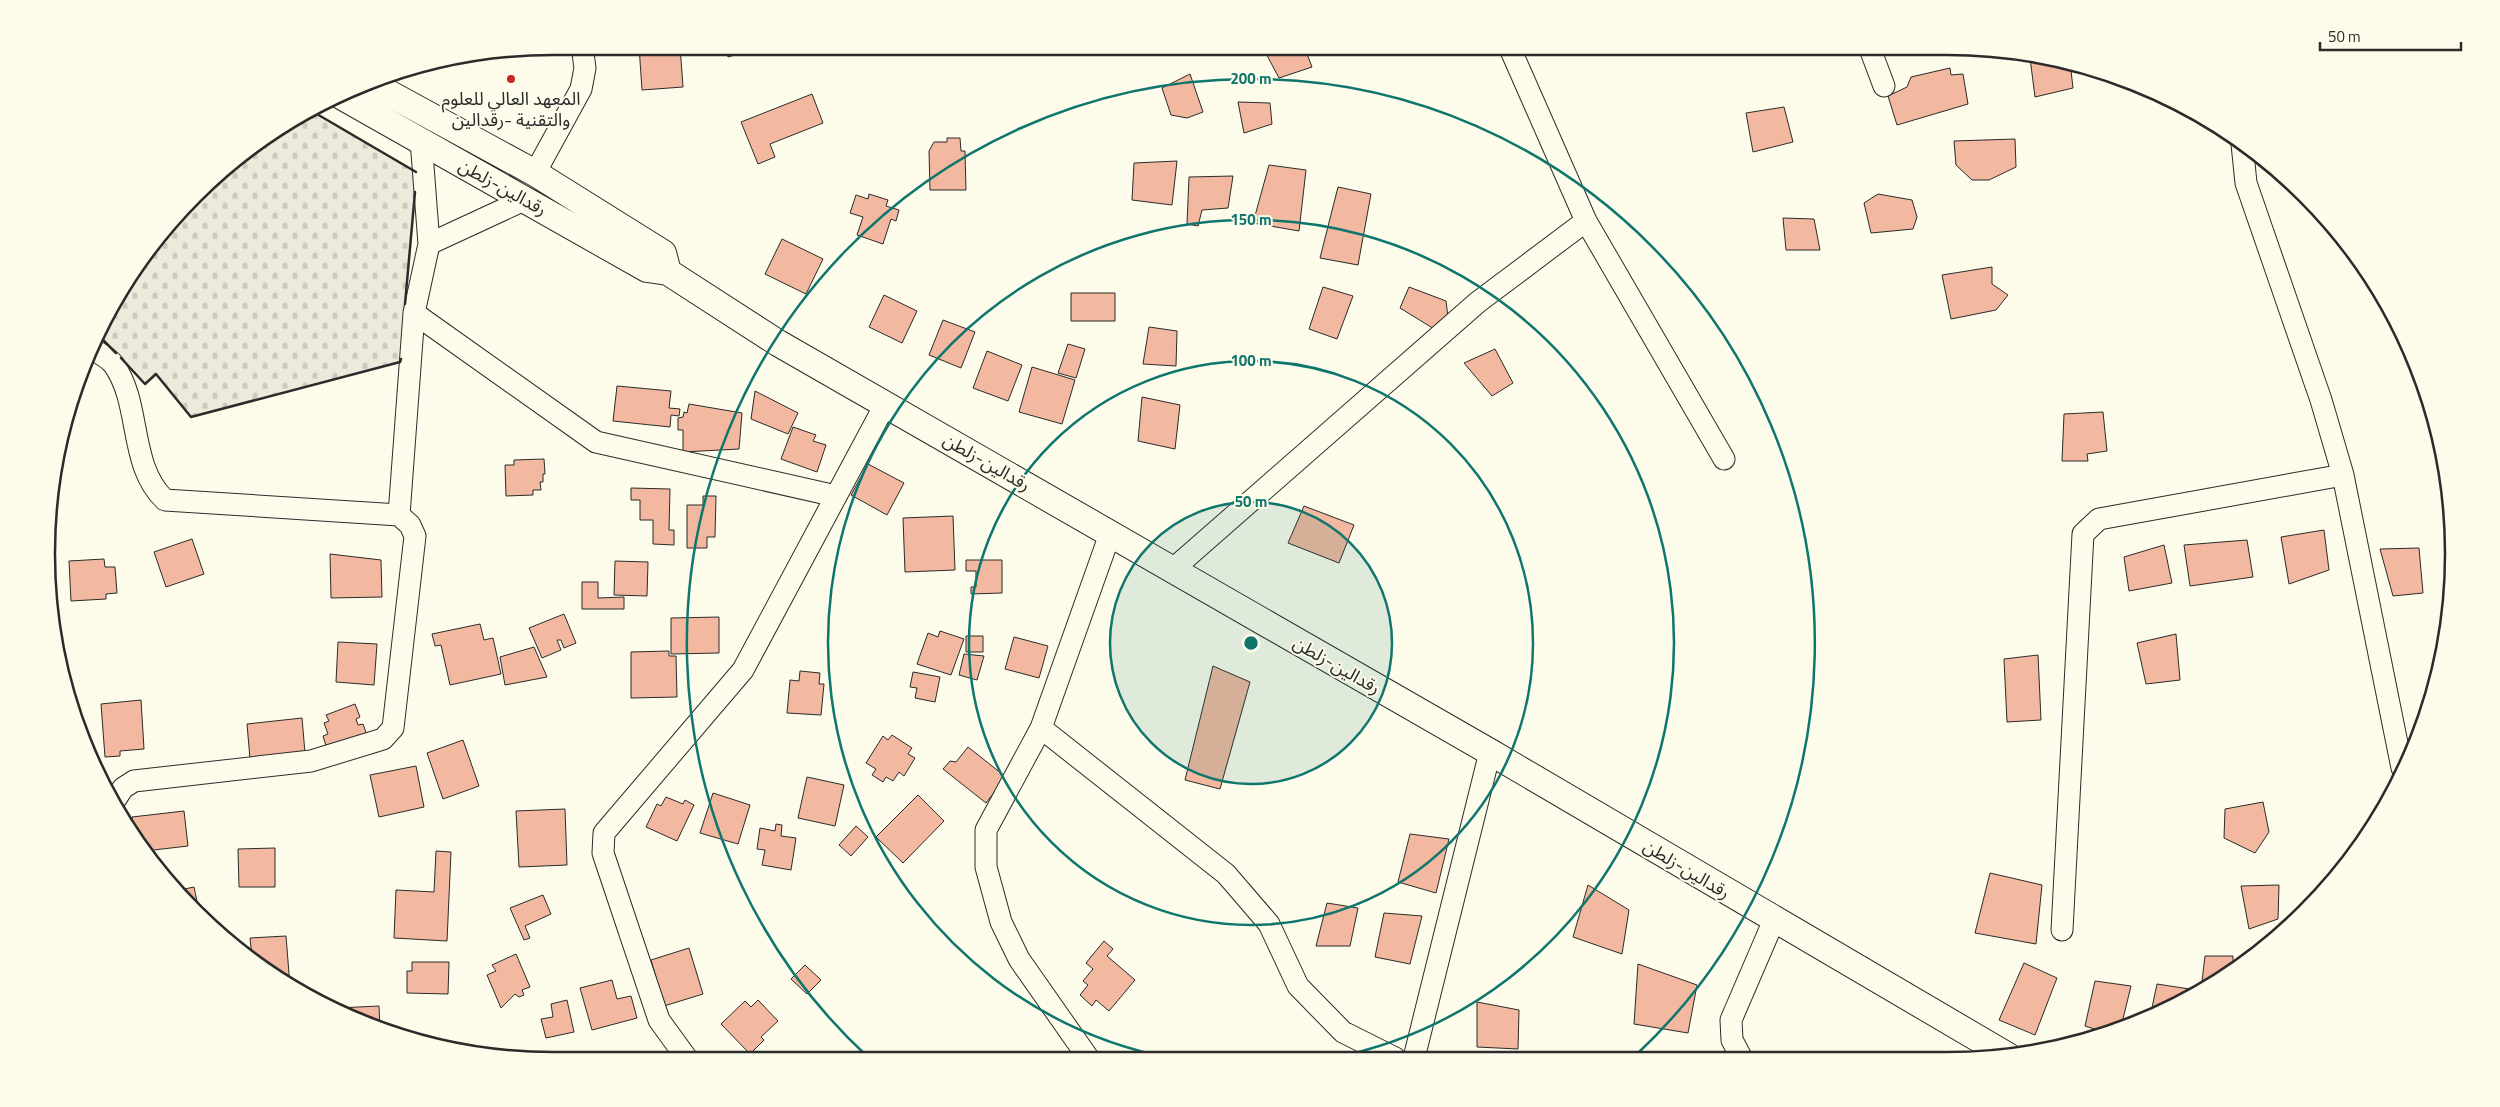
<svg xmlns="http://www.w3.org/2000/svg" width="2500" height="1107" font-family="'Titillium Web','Noto Sans Arabic',sans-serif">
<defs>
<pattern id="cemetery-stones" width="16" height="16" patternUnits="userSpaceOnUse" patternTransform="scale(1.25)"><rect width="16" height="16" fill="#ecebdb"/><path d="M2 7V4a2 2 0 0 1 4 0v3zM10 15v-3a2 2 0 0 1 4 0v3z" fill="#cbcabc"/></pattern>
</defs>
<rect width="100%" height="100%" fill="#fdfbea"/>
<!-- cemetery -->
<path fill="url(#cemetery-stones)" stroke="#74746e" d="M310,110l107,62 -17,190 -209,55 -35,-43 -11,10 -47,-49c28,-62 71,-116 121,-162 24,-22 54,-40 81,-59z"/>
<!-- building -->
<path fill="#f2b8a0" stroke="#2b2b2b" d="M639,46h41l3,41 -41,3z
M725,46h42l-39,11z
M784,46h60v1l-60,3z
M1262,46h42l8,21 -33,11z
M2040,55l30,7 3,26 -38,9 -5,-39z
M1950,68l1,7 12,-1 5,30 -71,21 -9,-29 19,-9 4,-10z
M1190,74l13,38 -16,6 -16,-3 -9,-27z
M812,94l11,29 -53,21 5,13 -17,7 -17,-42z
M1238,102l32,1 2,21 -28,9z
M1784,107l9,35 -40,10 -7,-39z
M947,138h13l1,13h4l1,39h-36l-1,-39 5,-9h13z
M2015,139l1,28 -27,13h-17l-16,-15 -2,-24z
M1177,161l-5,44 -40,-5 2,-37z
M1269,165l37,5 -7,61 -46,-8z
M1233,176l-5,32 -26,2 -4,16 -11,-2 2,-47z
M1338,187l33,7 -13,71 -38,-7z
M869,194l19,6 -2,6 13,4 -3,11 -5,-2 -8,25 -26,-9 6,-18 -13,-4 6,-18 12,4z
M1878,194l34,6 5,17 -4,12 -42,4 -7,-30z
M1783,218l31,1 6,31h-34z
M782,239l41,20 -17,35 -41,-20z
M1992,267v17l16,11 -12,15 -45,9 -9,-44z
M1323,287l30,9 -16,43 -28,-10z
M1409,287l37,14 2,16 -9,15 -39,-24z
M1071,293h44v28h-44z
M884,295l33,16 -15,32 -33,-16z
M943,320l32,12 -14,36 -32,-13z
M1149,327l28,4 -1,35 -33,-2z
M1068,344l17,5 -9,29 -18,-5z
M1495,349l18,34 -21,13 -28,-33z
M987,351l35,14 -14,36 -35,-13z
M1032,367l43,13 -13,44 -43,-12z
M617,386l54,5 -2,17 11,1 -1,7 -8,-1 -1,12 -57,-6z
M755,391l43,22 -10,21 -37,-15z
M1142,397l38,8 -5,44 -37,-8z
M689,404l53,9 -3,36 -56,3v-22h-5v-12l5,-1 1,-5 3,1z
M2103,412l4,39 -20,3 1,7h-26l2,-47z
M793,427l23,8 -3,6 13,4 -9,27 -36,-13z
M544,459l1,15h-2v8h-3l1,8h-8v5l-27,1 -1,-31h9v-5z
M868,464l36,19 -17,32 -36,-20z
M631,488l39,1 -1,41h5v15l-21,-1v-24h-13v-20h-9z
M703,496h13l-1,41h-8v11h-20v-43h16z
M1304,506l50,19 -15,38 -51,-20z
M953,516l2,54 -50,2 -2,-54z
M2324,530l5,40 -40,14 -8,-47z
M192,539l12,35 -38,13 -12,-35z
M2247,540l6,37 -63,9 -6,-41z
M2164,545l8,38 -43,8 -5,-34z
M2419,548l4,45 -30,3 -13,-47z
M330,554l51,6 1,37 -51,1z
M104,559l1,8h10l2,26 -11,1v5l-35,2 -2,-40z
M966,560h36v33l-31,1v-7h5v-16h-10z
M615,561l33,1 -1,34 -33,-1z
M582,582h16v16l26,-1v12h-42z
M564,614l12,29 -12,5 -3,-8h-4l4,10 -19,8 -13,-30z
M719,617v36l-48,1v-36z
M480,624l4,16 9,-2 8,36 -51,11 -9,-40 -6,1 -3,-12z
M940,631l24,8 -13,36 -34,-11 11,-31 10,4z
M2176,634l4,46 -34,4 -9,-41z
M966,636h17v16h-17z
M1014,637l34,9 -9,32 -34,-9z
M338,642l39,2 -3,41 -38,-3z
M534,647l13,30 -42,8 -5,-28z
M669,651v5h7l1,41 -46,1v-46z
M964,654l20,2 -7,24 -18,-5z
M2038,655l3,65 -34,2 -3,-63z
M1213,666l37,16 -30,107 -35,-9z
M800,671l20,2 -1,11h5l-3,31 -34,-2 3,-33 9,1z
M913,672l27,5 -5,25 -20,-4 2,-10 -7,-1z
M141,700l3,49 -24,2v5l-15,1 -4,-53z
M355,704l5,13 -4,2 2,6 5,-1 4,11 -40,14 -4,-13 5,-2 -4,-11 5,-2 -3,-6z
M302,718l3,35 -55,6 -3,-35z
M892,735l20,13 -4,6 7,4 -11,18 -5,-4 -6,9 -7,-4 -3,5 -11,-7 4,-6 -10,-6 17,-27 5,4z
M463,740l16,46 -36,13 -16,-46z
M968,747l38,30 -20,26 -43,-34 7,-8 6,1z
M416,766l8,41 -45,10 -9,-42z
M807,777l37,8 -9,41 -37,-8z
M713,793l37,12 -12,39 -38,-11z
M918,795l26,26 -41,42 -27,-26z
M666,797l17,7 2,-4 9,5 -17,36 -31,-14 11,-23 4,2z
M2263,802l6,30 -14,21 -31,-15 1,-29z
M565,809l2,56 -48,2 -3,-56z
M184,811l4,35 -43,5 -11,-16 -2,-18z
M776,824l6,1 -1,11 15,2 -5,32 -29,-5 3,-15 -8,-1 3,-21 15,3z
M856,826l12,11 -17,19 -12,-11z
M1410,834l39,5 -13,54 -38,-11z
M275,848v39h-36l-1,-38z
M436,851l15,1 -4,89 -53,-3 2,-48 38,2z
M1990,873l52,12 -6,59 -61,-11z
M1588,885l41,25 -7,44 -49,-17z
M2279,885l-1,34 -29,10 -8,-43z
M194,887l6,29 -25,-25z
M543,895l8,19 -26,12 5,12 -6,2 -14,-32z
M1327,903l31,5 -8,38h-34z
M1384,913l38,3 -12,48 -35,-7z
M286,936l4,50 -38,-28 -2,-20z
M1104,941l9,8 -6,7 28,24 -26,31 -13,-11 -4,6 -12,-11 8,-10 -5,-4 10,-12 -7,-6z
M689,948l14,46 -39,12 -13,-46z
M516,954l14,33 -8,3 2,5 -5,2 -4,-3 -14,14 -14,-33 9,-4 -4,-6z
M2205,956h28v15l-32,19z
M412,962h37l-1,32 -41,-1v-22h5z
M2024,963l33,15 -22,57 -36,-15z
M1638,964l59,21 -9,48 -54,-9z
M805,965l16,15 -14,14 -16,-15z
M612,980l5,19 14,-3 6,22 -45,12 -12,-42z
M2095,981l36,5 -10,41 -17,5 -19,-6z
M2157,984l39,6v3l-46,24z
M567,1000l7,32 -28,6 -5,-19 12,-2 -2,-13z
M758,1000l20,21 -17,16 3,3 -14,14 -29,-30 24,-23 6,6z
M1477,1002l42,8 -1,39 -41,-2z
M379,1006l1,23 -42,-19v-2z"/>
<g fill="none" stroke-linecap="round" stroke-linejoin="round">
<!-- minor casing -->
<g stroke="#2b2b2b" stroke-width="23">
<path id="minor" d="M1509,46l77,175 138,238
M1869,46l15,40
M2242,144l4,39 75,217 22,75 59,293
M535,173l46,-84 4,-21 -3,-22
M429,244l95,-44
M414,313l182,129 240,54
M92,349c7,4 17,9 22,16 28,40 14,100 51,135l234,15 11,10 5,11 -22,192 -10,11 -72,22 -177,20 -11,7 -10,15
M399,515l15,-202 15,-69 -8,-104
M1172,570l306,-268 108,-81
M1041,728l185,146 43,50 29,62 45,46 52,26
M2062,930l21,-396 16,-15 244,-44
M1741,1057l-9,-17 -1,-20 43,-100
M1414,1058l76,-306
M1089,1059l-70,-100 -18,-37 -15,-55v-37l55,-102 69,-194
M688,1060l-29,-40 -56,-167 1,-20 139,-163 143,-267"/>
</g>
<!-- major casing -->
<g stroke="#2b2b2b" stroke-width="28">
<path id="major" d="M370,83l165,90 128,80 5,19
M341,96l306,173 21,3 110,71 712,409 518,304"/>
</g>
<!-- minor -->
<use href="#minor" stroke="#fdfbea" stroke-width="21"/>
<!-- major -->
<use href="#major" stroke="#fdfbea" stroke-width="26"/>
<!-- wall -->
<path stroke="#2b2b2b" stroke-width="2.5" d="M310,110l106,62
M405,304l10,-112
M98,335l18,18
M121,358l24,26 11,-10 35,43 209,-55 1,-3"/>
</g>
<!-- distance rings -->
<circle cx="1251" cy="643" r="141" fill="#0f766e" fill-opacity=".12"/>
<g fill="none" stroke="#0f766e" stroke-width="2.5">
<circle cx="1251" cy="643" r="141"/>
<circle cx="1251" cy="643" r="282"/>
<path d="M1170 1058A423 423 0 1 1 1332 1058"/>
<path d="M870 1059A564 564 0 1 1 1636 1055"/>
</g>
<!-- markers -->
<circle fill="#c62828" stroke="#fdfbea" stroke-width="2" cx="511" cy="79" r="5"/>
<g text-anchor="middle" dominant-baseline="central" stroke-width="4" stroke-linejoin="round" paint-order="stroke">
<!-- poi labels -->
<g font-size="18" fill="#2b2b2b" stroke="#fdfbea">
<text x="511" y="98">المعهد العالي للعلوم<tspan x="511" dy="21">والتقنية -رقدالين</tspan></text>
</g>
<!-- street labels -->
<g font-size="18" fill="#2b2b2b" stroke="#fdfbea">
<text transform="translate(503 187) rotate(29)">رقدالين-زلطن</text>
<text transform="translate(987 462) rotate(30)">رقدالين-زلطن</text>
<text transform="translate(1337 665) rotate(30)">رقدالين-زلطن</text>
<text transform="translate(1687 869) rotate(31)">رقدالين-زلطن</text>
</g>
</g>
<!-- crop -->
<path d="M0 0H2500V1107H0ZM553 55H1947A498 498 0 0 1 2445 553V554A498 498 0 0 1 1947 1052H553A498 498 0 0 1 55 554V553A498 498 0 0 1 553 55Z" fill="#fdfbea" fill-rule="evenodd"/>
<path fill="none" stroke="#2b2b2b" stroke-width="2.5" d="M553 55H1947A498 498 0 0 1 2445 553V554A498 498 0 0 1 1947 1052H553A498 498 0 0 1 55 554V553A498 498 0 0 1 553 55Z"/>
<circle cx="1251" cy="643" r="8" fill="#0f766e" stroke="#fdfbea" stroke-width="2.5"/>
<g font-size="15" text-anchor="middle" font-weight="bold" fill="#0f766e" stroke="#fdfbea" stroke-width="4" stroke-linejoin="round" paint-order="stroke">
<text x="1251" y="84">200 m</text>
<text x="1251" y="225">150 m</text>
<text x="1251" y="366">100 m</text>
<text x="1251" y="507">50 m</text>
</g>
<!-- scale -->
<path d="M2320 42v8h141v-8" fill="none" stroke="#2b2b2b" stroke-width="2.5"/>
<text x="2328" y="42" font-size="15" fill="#2b2b2b" stroke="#fdfbea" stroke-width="4" paint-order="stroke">50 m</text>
</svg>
